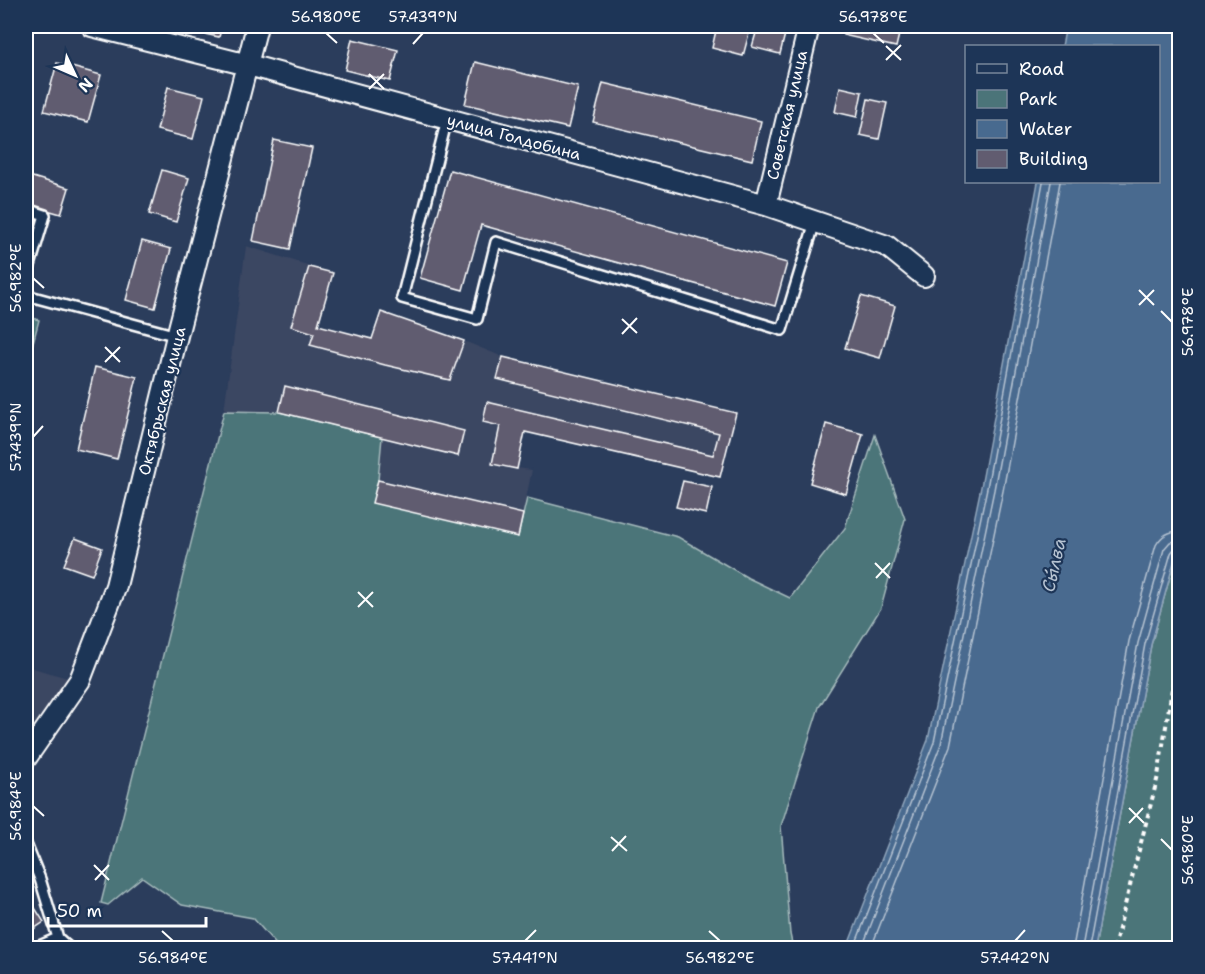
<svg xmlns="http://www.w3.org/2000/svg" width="1205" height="974" font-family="'Shantell Sans',sans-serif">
<rect width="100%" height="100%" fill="#2b3d5c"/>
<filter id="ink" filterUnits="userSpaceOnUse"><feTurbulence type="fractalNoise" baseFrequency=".0167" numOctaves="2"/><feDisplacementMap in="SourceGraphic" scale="12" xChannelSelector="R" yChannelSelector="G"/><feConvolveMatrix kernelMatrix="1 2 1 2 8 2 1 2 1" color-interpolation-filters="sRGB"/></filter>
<g filter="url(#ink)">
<!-- built -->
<path fill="#3b4662" d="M246,246l87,27 -14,52 52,14 10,-27 83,29 39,16 233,56 -16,64 -195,-45 -8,36 15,2 -14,67 -146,-34 -93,-91 -55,-1z
M26,666l45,13 -45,71z"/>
<!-- green -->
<path fill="#4b7479" stroke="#a5babc" stroke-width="1.5" d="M26,316l13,4 -13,49z
M224,411l55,1 103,25 -4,43 -5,22 145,34 9,-38 151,39 70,41 42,20 55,-70 30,-93 30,84 -24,89 -62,99 -38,119 9,108 3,14h-514l-26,-30 -71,-13 -40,-28 -34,28 -7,-2z
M1179,544v404h-84l56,-303z"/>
<!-- water -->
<path fill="#486a8f" stroke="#91a6bc" stroke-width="1.5" d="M1066,26h114l-1,518 -28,101 -56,303h-248l81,-208 53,-253 57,-305h120v-136h-96z"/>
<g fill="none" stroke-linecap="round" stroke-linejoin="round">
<!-- shore -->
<path stroke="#b6c3d2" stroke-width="1.5" d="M854,948l80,-206 53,-254 56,-306
M862,948l79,-204 53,-254 57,-308
M871,948l79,-202 53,-255 57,-309
M1073,948l56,-307 27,-96c5,-9 13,-14 24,-14
M1082,948l56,-305 26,-94 6,-7 10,-2
M1089,948l56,-304 26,-91 3,-4 6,-1"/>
</g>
<!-- building -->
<path fill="#615c70" stroke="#fff" stroke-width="1.5" d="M187,26h35l-3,11 -33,-7z
M717,26h34l-8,30 -31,-8z
M758,26h29l-7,28 -28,-7z
M845,26h56l-5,21 -53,-12z
M352,39l46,11 -8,31 -45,-11z
M475,62l103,25 -10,41 -103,-24z
M57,63l44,12 -13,47 -44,-11z
M603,83l158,38 -9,39 -159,-38z
M168,87l36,9 -11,43 -36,-9z
M840,87l22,5 -5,25 -22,-5z
M868,99l19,4 -8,36 -19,-4z
M274,140l38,8 -22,101 -37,-8z
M162,170l27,8 -13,44 -27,-8z
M450,170l337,93 -12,43 -294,-81 -18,65 -43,-12z
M26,175l43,13 -8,26 -35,-10z
M142,241l29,8 -16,59 -29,-8z
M309,267l24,6 -15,52 54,14 9,-27 83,29 -14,39 -65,-15 -75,-20 4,-12 -23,-7z
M861,296l34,10 -15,52 -35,-10z
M503,357l233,56 -16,64 -195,-45 -8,37 -25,-5 8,-38 -17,-4 4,-20 226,53 6,-22 -222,-54z
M95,367l42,10 -20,82 -41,-10z
M285,386l179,45 -6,25 -179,-44z
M826,424l37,10 -17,60 -36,-11z
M378,480l145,34 -5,23 -146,-34z
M683,481l29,6 -6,27 -30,-7z
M75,538l27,10 -10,27 -28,-10z
M26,618l6,2 -6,20z
M26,894l18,28 -18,12z"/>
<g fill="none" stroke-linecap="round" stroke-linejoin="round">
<!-- service casing -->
<g stroke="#fff" stroke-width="14">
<path id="service" d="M447,119l-45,179 75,21 19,-77 286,88 33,-108
M26,209l19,6 -19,64
M26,295l151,41
M26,844l14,35 18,59 11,10
M35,948l23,-10"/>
</g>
<!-- minor casing -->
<g stroke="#fff" stroke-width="24">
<path id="minor" d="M92,26l156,39 518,140 121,41 37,30
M766,205l43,-179
M26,758l54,-78 36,-94 61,-250 80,-310"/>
</g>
<!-- path -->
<path stroke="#fff" stroke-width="4" stroke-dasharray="4.5 4.5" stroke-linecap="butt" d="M1114,948l44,-172 22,-137"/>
<!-- service -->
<use href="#service" stroke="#1d3557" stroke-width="9"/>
<!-- minor -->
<use href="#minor" stroke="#1d3557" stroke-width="20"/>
</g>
</g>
<!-- ticks -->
<path fill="none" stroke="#fff" stroke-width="2" d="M326,33l11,10M873,33l11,10M413,44l10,-11M886,46l15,14M886,60l15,-15M369,74l15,15M369,89l15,-15M33,278l11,10M1139,290l15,15M1139,305l15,-15M1161,311l11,11M622,319l15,14M622,334l15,-16M105,347l15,15M105,362l15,-15M33,437l10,-11M875,563l15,15M876,578l14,-15M358,592l15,15M358,607l15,-15M33,806l11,10M1129,808l15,15M1129,823l14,-15M611,837l16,14M1161,839l11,11M612,851l14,-15M94,865l15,15M95,880l14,-15M162,931l11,10M709,931l11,10M525,941l11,-11M1015,941l10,-11"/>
<g text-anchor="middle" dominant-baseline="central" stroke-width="4.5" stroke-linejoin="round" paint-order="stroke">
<!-- street labels -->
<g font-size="16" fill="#fff" stroke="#1d3557">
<text transform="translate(787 115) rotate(-77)">Советская улица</text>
<text transform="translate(514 137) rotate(15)">улица Голдобина</text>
<text transform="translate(162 401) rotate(-76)">Октябрьская улица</text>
</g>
<!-- water labels -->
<g font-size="18" font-style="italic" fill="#b6c3d2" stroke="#1d3557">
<text transform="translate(1054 565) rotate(-77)">Сы́лва</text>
</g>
</g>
<!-- margin -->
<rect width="1205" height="974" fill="none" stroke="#1d3557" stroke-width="66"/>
<!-- legend -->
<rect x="965" y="45" width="195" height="138" fill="#1d3557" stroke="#77869a" stroke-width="1.5"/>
<rect x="977" y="64" width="30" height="9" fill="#1d3557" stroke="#77869a" stroke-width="1.5"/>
<text x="1019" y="75" font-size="18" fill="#ffffff">Road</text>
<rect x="977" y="90" width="30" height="18" fill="#4b7479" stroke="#77869a" stroke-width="1.5"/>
<text x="1019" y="105" font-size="18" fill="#ffffff">Park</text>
<rect x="977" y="120" width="30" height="18" fill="#486a8f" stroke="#77869a" stroke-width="1.5"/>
<text x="1019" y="135" font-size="18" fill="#ffffff">Water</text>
<rect x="977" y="150" width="30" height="18" fill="#615c70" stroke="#77869a" stroke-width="1.5"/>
<text x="1019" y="165" font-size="18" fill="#ffffff">Building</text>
<!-- north arrow -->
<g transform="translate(75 75) rotate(134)" stroke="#1d3557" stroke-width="4.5" paint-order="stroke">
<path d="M0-4.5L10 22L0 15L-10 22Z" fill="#ffffff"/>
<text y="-9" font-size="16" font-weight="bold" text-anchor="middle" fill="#ffffff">N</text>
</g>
<!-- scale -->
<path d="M48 917v9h158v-9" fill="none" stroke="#ffffff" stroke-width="3"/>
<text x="57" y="917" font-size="18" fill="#ffffff" stroke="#1d3557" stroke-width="4.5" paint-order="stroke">50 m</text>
<rect x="33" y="33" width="1139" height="908" fill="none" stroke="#fff" stroke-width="2"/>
<g font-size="15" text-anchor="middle" fill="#fff">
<text x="326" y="22">56.980°E</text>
<text x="423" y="22">57.439°N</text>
<text x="873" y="22">56.978°E</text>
<text transform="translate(16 278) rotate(-90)" y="5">56.982°E</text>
<text transform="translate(1188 322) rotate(-90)" y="5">56.978°E</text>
<text transform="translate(16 437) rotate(-90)" y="5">57.439°N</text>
<text transform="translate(16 806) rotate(-90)" y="5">56.984°E</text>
<text transform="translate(1188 850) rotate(-90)" y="5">56.980°E</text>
<text x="173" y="963">56.984°E</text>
<text x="525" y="963">57.441°N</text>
<text x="720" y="963">56.982°E</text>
<text x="1015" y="963">57.442°N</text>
</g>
</svg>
